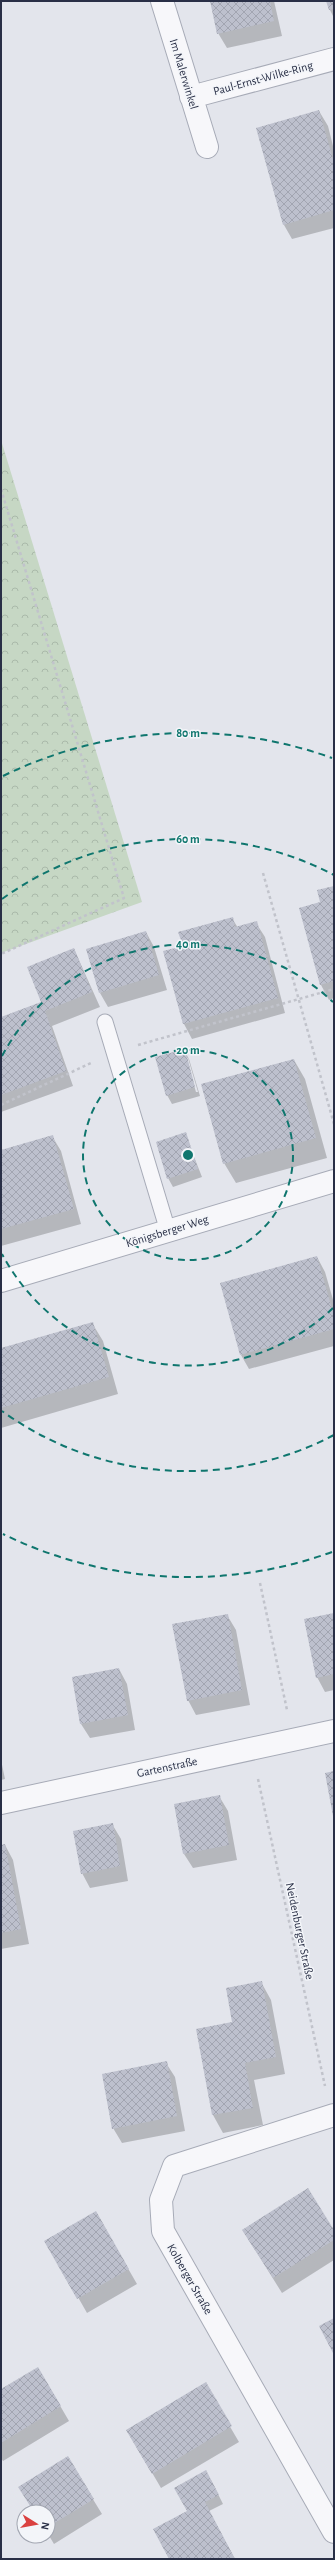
<svg xmlns="http://www.w3.org/2000/svg" width="335" height="2560" font-family="'Alegreya Sans',sans-serif">
<defs>
<pattern id="forest-crowns" width="20" height="18" patternUnits="userSpaceOnUse"><rect width="20" height="18" fill="#c6d7c4"/><path d="M2 6a3 3 0 1 1 6 0M12 15a3 3 0 1 1 6 0" fill="none" stroke="#aab9aa"/></pattern>
<pattern id="building-cross-hatch" width="8" height="8" patternUnits="userSpaceOnUse"><rect width="8" height="8" fill="#bdc0cd"/><path d="M0 0l8 8M0 8l8-8" fill="none" stroke="#a2a5b1"/></pattern>
</defs>
<rect width="100%" height="100%" fill="#e3e5ec"/>
<!-- forest -->
<path fill="url(#forest-crowns)" d="M1,440l141,462 -141,51z"/>
<!-- shadow -->
<path fill="#0003" fill-rule="evenodd" d="M211,1h63l8,35 -55,12 -9,-15z
M327,1h7v17l-4,-8z
M319,111l9,15 6,24v78l-42,11 -8,-14z
M334,887v111l-5,2 -8,-15v-82z
M232,918l6,10 18,-5 9,14 20,76 -93,26 -8,-15 -20,-72 20,-5z
M146,932l8,15 13,43 -59,17 -8,-14z
M74,949l26,58 -48,19 21,60 -72,26v-94l42,-15z
M184,1050l5,9 11,37 -28,8 -5,-9zM186,1058h2l10,34h-2z
M294,1060l11,19 22,79 -91,25 -12,-20z
M185,1134l17,43 -29,10 -5,-9z
M52,1136l9,15 20,73 -80,22v-95z
M317,1257l8,15 9,31v43l-85,23 -8,-14z
M92,1323l11,18 15,53 -117,34v-79z
M334,1614v76l-9,2 -8,-15z
M227,1615l9,15 14,75 -54,10 -8,-15z
M119,1669l8,15 8,46 -45,8 -9,-14z
M1,1760l4,19 -4,1z
M219,1796l9,15 9,49 -44,8 -9,-14z
M112,1824l9,15 7,42 -38,7 -8,-15z
M5,1845l8,15 16,84 -28,5v-103z
M261,1982l10,18 14,74 -31,6 9,45 -40,8 -10,-18 -16,-86 36,-6z
M166,2063l9,14 10,54 -63,12 -9,-15z
M96,2213l41,71 -50,29 -41,-72z
M334,2232v28l-52,33 -30,-48z
M38,2368l31,53 -66,40 -2,-3v-68z
M205,2384l34,58 -78,46 -34,-58z
M67,2457l35,57 -48,30 -6,-10v-22h-14z
M211,2480l12,24 -14,7 26,48h-65l18,-47z"/>
<!-- building -->
<path fill="url(#building-cross-hatch)" d="M210,1h60l4,20 -57,13z
M326,1h8v8l-5,1z
M319,110l15,53v47l-51,15 -27,-97z
M334,886v95l-14,4 -21,-77 21,-6 -3,-12z
M233,917l2,10 22,-6 21,77 -95,26 -20,-73 20,-5 -5,-14z
M146,931l13,44 -60,18 -13,-44z
M74,948l18,44 -47,19 21,60 -65,24v-78l40,-15 -14,-35z
M185,1049l10,38 -29,9 -11,-39z
M294,1059l22,79 -93,26 -22,-80z
M186,1132l12,37 -31,10 -11,-37z
M53,1135l21,74 -73,20v-79z
M317,1256l17,60v13l-94,26 -20,-72z
M93,1322l16,55 -108,31v-60z
M334,1613v61l-18,4 -12,-59z
M228,1614l14,76 -55,11 -15,-77z
M119,1668l9,47 -48,9 -8,-47z
M334,1771v45h-1l-8,-43z
M220,1795l9,50 -46,9 -9,-50z
M113,1823l7,43 -39,8 -8,-43z
M5,1844l16,85 -20,4v-88z
M262,1981l14,76 -31,6 8,45 -41,7 -16,-86 36,-7 -6,-34z
M167,2061l10,55 -65,13 -10,-55z
M308,2188l26,42v10l-61,38 -31,-48z
M96,2211l33,58 -52,30 -33,-58z
M334,2318v37l-15,-29z
M38,2367l23,39 -60,37v-54z
M206,2382l26,44 -80,48 -26,-44z
M68,2456l26,43 -46,28v-15h-14l-16,-25z
M206,2470l13,25 -14,7 30,57h-66l-16,-30 34,-18 -13,-23z"/>
<g fill="none" stroke-linecap="round" stroke-linejoin="round">
<!-- lane casing -->
<g stroke="#a7abb7" stroke-width="17">
<path id="lane" d="M105,1022l63,209"/>
</g>
<!-- street casing -->
<g stroke="#a7abb7" stroke-width="24">
<path id="street" d="M162,1l45,146
M191,97l143,-38
M1,1281l333,-100
M1,1803l333,-72
M334,2115l-160,51 -13,34 2,31 171,301"/>
</g>
<!-- path -->
<path stroke="#c1c3cb" stroke-width="2.5" stroke-dasharray="3 3" stroke-linecap="butt" d="M1,489l123,409 -123,56
M263,873l71,251
M138,1045l196,-56
M1,1105l90,-42
M260,1583l27,127
M258,1779l67,307"/>
<!-- lane -->
<use href="#lane" stroke="#f7f7fa" stroke-width="15"/>
<!-- street -->
<use href="#street" stroke="#f7f7fa" stroke-width="22"/>
</g>
<!-- distance rings -->
<g fill="none" stroke="#0f766e" stroke-width="2" stroke-dasharray="7 5">
<circle cx="188" cy="1155" r="105"/>
<path d="M333 1308A211 211 0 0 1 2 1254M2 1056A211 211 0 0 1 333 1002"/>
<path d="M334 1435A316 316 0 0 1 2 1411M2 899A316 316 0 0 1 334 875"/>
<path d="M332 1552A422 422 0 0 1 3 1534M3 776A422 422 0 0 1 332 758"/>
</g>
<g text-anchor="middle" dominant-baseline="central" stroke-width="3" stroke-linejoin="round" paint-order="stroke">
<!-- street labels -->
<g font-size="12" fill="#292f46" stroke="#f3f5f9">
<text transform="translate(184 74) rotate(73)">Im Malerwinkel</text>
<text transform="translate(263 78) rotate(-15)">Paul-Ernst-Wilke-Ring</text>
<text transform="translate(167 1231) rotate(-17)">Königsberger Weg</text>
<text transform="translate(167 1767) rotate(-12)">Gartenstraße</text>
<text transform="translate(300 1931) rotate(78)">Neidenburger Straße</text>
<text transform="translate(190 2279) rotate(60)">Kolberger Straße</text>
</g>
</g>
<circle cx="188" cy="1155" r="6" fill="#0f766e" stroke="#f3f5f9" stroke-width="2"/>
<g font-size="12" text-anchor="middle" font-weight="bold" fill="#0f766e" stroke="#f3f5f9" stroke-width="3" stroke-linejoin="round" paint-order="stroke">
<text x="188" y="737">80 m</text>
<text x="188" y="843">60 m</text>
<text x="188" y="948">40 m</text>
<text x="188" y="1054">20 m</text>
</g>
<!-- border -->
<rect width="335" height="2560" fill="none" stroke="#292f46" stroke-width="4"/>
<!-- north arrow -->
<g transform="translate(36 2524) rotate(101)"><circle r="19" fill="#f3f5f9" stroke="#a2a6b1"/>
<path d="M0-3L7 15L0 10L-7 15Z" fill="#da4140"/>
<text y="-6" font-size="11" font-weight="bold" text-anchor="middle" fill="#292f46">N</text>
</g>
</svg>
